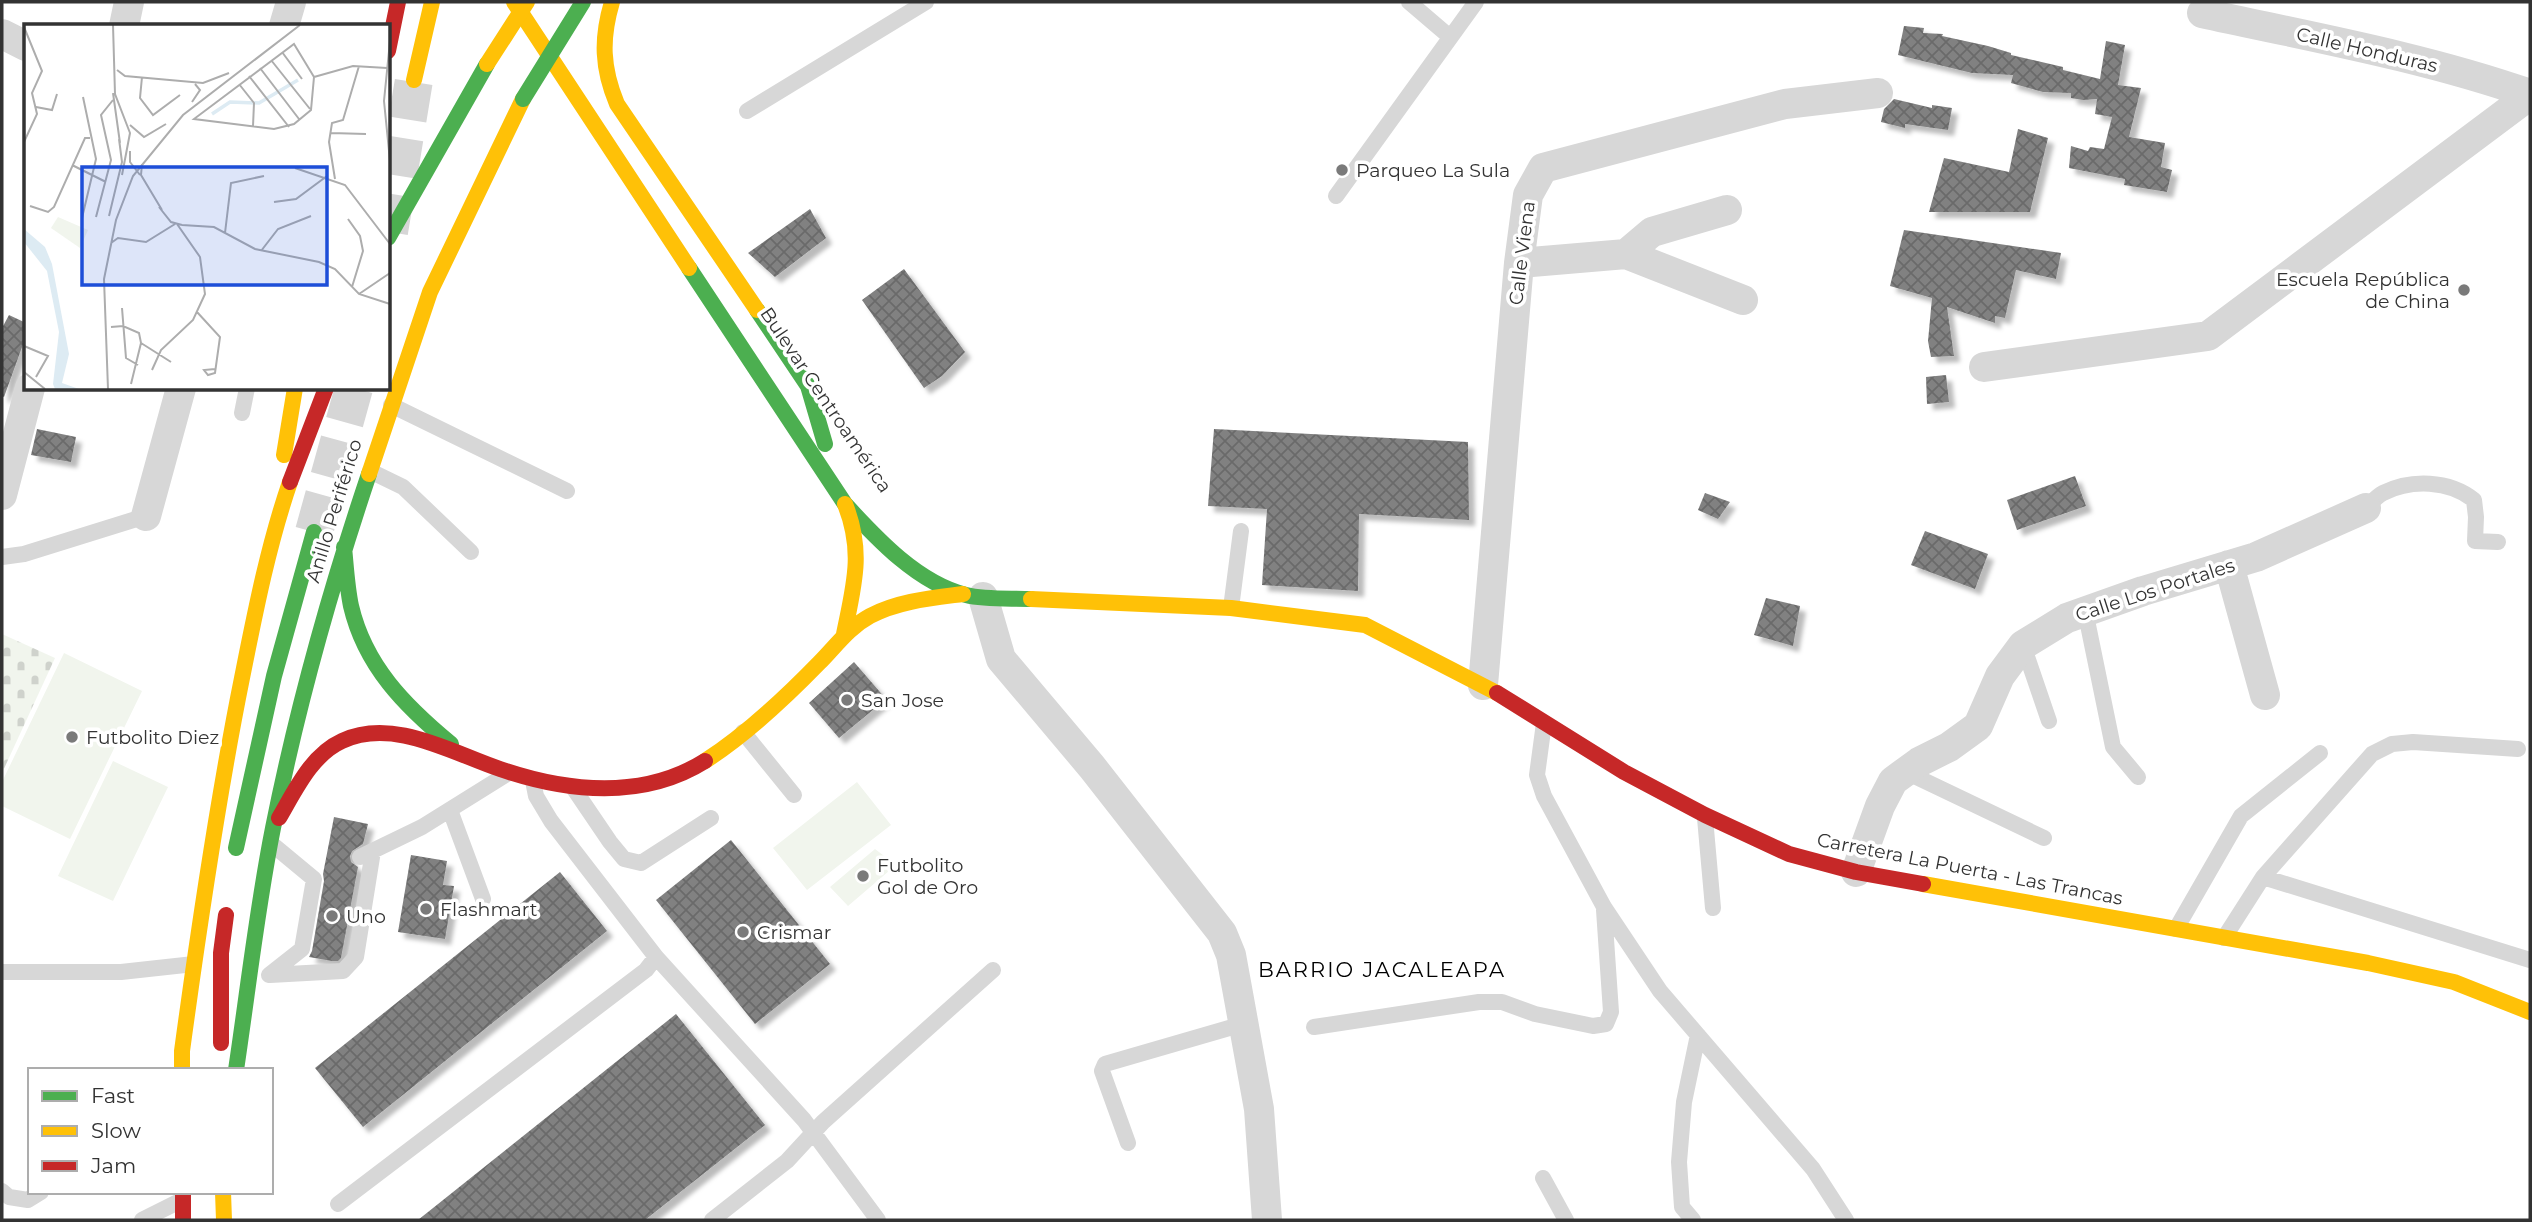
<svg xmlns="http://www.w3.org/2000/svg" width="2532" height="1222" font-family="Montserrat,sans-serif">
<defs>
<pattern id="cemetery-stones" width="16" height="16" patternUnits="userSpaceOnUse" patternTransform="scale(1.75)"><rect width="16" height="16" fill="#f1f5ed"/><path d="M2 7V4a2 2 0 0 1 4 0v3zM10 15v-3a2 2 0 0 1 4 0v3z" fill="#cfd2cc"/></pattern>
<pattern id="building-cross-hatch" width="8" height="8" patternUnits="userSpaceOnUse" patternTransform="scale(1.75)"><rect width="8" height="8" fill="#818181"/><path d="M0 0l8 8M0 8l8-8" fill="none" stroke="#6a6a6a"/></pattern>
<filter id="shadow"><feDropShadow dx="6" dy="6" stdDeviation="2" flood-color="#0004"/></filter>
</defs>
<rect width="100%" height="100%" fill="#fff"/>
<!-- cemetery -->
<path fill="url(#cemetery-stones)" d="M2,634l53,24 -53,115z"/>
<!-- pitch -->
<path fill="#f1f5ed" d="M64,653l78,38 -72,148 -68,-33v-24z
M113,761l55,26 -55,114 -55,-25z
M857,782l34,43 -84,65 -34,-42z
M875,849l21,16 -48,41 -18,-19z"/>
<!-- building -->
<path fill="url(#building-cross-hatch)" filter="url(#shadow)" d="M1904,26l20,2 -1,5 20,1 -1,2 46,10 23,7v2l52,12v3l37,9 6,-38 19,4 -7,40 23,3 -12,49 36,6 -4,24 11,3 -5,22 -43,-7 1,-6 -56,-11 2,-22 17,5 2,-4 14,2 8,-32 -17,-3 2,-15 -14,1 -12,-2v-5l-28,-1 -32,-9 2,-8 -41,-2 -74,-18z
M1894,99l38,9v-3l20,3 -4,22 -43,-6v4l-24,-6 3,-13z
M2018,129l30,9 -18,74h-101l15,-54 65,14z
M810,209l16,29 -51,39 -27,-24z
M1904,230l157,23 -5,26 -40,-9 -11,48 -10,-2v7l-48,-16 7,49 -23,1 -3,-16 4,-43 -42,-12z
M904,269l61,83 -23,24 -18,12 -62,-88z
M9,315l17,8v13l-22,61 -2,-1v-68z
M1946,375l3,27 -22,2 -1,-27z
M37,429l39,8 -5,25 -40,-7z
M1214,429l254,13 1,78 -110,-6 -1,77 -96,-6 5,-76 -59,-3z
M2075,476l11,30 -69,24 -10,-30z
M1705,493l25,9 -12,17 -20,-9z
M1925,531l63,23 -13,35 -64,-24z
M1766,598l34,8 -7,40 -39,-11z
M854,662l32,37 -47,39 -30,-35z
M334,817l34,7 -5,20 -11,7 -2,5 1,6 7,5 -17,91 -3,3h-6l-23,-4 3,-6 12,-70 -1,-7z
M731,840l99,124 -75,60 -99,-124z
M411,855l36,6 -4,24 11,1 -9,53 -47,-7z
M560,872l47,59 -244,196 -48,-59z
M676,1014l89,111 -120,95h-227z"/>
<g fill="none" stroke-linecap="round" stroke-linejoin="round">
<!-- highway-tunnel -->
<path stroke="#d6d6d6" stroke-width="38" stroke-dasharray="38 19" stroke-linecap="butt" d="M389,232l25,-152
M314,532l40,-144"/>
<!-- lane -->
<path stroke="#d7d7d7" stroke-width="16" d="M1409,2l41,35
M747,111l179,-109
M1336,196l140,-194
M391,405l176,86
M242,413l5,-25
M370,471l33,16 68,65
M2366,508c5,-5 11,-12 17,-15 28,-14 66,-13 91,7l2,17 -1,24 23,1
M2,557l22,-3 122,-38
M1231,608l10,-77
M2083,612l5,13 25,122 25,30
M2023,645l26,76
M1544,723l-7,52 7,21 60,111 56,84 153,178 33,51
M743,732l51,63
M1906,772l138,66
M533,781l3,15 15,25 105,136 148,163 74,100
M574,789l36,53 14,17 17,4 70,-45
M450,810l33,89
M1705,818l8,90
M360,857l62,-30 85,-53
M2263,877l267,83
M2176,929l65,-113 79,-63
M2224,938l39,-61 109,-123 20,-10 21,-2 105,7
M2,972h119l73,-8
M269,975l33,-26 12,-70 -41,-34
M270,975l73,-4 13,-14 17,-106
M1314,1027l165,-25h23l33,12 58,12 13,-2 5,-12 -7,-102
M1128,1143l-26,-72 3,-7 138,-40
M1543,1178l23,42
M2,1191l7,6 19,3 13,-8
M338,1204l308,-234 10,-13
M142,1220l38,-19
M712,1220l75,-59 36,-39 170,-152
M1693,1220l-11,-13 -3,-45 5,-60 14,-67"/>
<!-- street -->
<path stroke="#d7d7d7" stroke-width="30" d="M2202,13c110,24 222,44 328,81
M124,26l5,-24
M284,26l7,-24
M2,34l24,12
M1626,254l26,-22 75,-22
M1519,263l107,-9 117,46
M1984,367l224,-31 322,-241
M2,495l28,-107
M146,516l35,-128
M2229,565l36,130
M983,597l18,62 91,108 130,166 9,22 28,154 8,111
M1483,685l36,-422 9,-68 15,-27 242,-64 93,-11
M1856,872l24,-66 13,-25 26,-19 30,-15 29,-21 22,-50 23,-31 44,-27 76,-27 113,-34 110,-49"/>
<!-- fast -->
<path stroke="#4caf50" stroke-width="16" d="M388,238l99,-174
M689,268l156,236c32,35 73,79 121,91 20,5 44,3 65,4
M757,310l51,76 17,58
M344,547c2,20 3,40 7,59 14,60 54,100 100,138
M236,848l38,-172 40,-144
M236,1070c12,-80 21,-162 37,-242 24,-120 57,-238 96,-354"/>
<!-- slow -->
<path stroke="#ffc107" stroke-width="16" d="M514,2l175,266
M612,2c-11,37 -10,66 5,102l140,206
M414,80l18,-78
M284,455l11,-67
M369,474l61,-182 93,-193
M1031,599l200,9 134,17 132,68
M844,634c10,-49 20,-82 1,-130
M705,761c42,-27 79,-62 114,-98 17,-17 29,-35 51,-47 28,-15 62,-18 93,-22
M1923,884l445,79 86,19 76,30
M182,1070v-19c17,-125 35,-249 60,-373 13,-65 26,-132 48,-196
M223,1192l1,28"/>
<!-- jam -->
<path stroke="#c62828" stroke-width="16" d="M388,51l10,-49
M290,482l36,-94
M1497,693l127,79 81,43 84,39 67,18 67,12
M279,818c16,-27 32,-63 63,-77 51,-24 110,12 158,28 67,23 143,31 205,-8
M221,1043v-90l5,-38
M183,1192v28"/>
<!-- fast-bridge -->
<path stroke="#4caf50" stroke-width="16" d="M523,99l60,-97"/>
<!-- slow-bridge -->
<path stroke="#ffc107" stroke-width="16" d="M487,64l40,-62"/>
</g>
<!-- markers -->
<g fill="#7a7a7a" stroke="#fff" stroke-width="2.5">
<circle cx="1342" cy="170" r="7"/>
<circle cx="2464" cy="290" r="7"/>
<circle cx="847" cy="700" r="7"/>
<circle cx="72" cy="737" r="7"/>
<circle cx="863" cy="876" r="7"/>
<circle cx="426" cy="909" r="7"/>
<circle cx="332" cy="916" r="7"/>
<circle cx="743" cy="932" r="7"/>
</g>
<g text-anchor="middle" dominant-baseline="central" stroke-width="7" stroke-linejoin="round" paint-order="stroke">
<!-- street labels -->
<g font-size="19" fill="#333" stroke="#fff">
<text transform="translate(2367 50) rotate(13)">Calle Honduras</text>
<text transform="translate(1522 253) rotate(-83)">Calle Viena</text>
<text transform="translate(826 400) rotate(56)">Bulevar Centroamérica</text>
<text transform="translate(334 511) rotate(-73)">Anillo Periférico</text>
<text transform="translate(2155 590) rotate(-18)">Calle Los Portales</text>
<text transform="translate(1970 869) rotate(11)">Carretera La Puerta - Las Trancas</text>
</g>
<!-- poi labels -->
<g font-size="19" fill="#333" stroke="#fff" text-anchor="start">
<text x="1356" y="170">Parqueo La Sula</text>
<text x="2450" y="279" text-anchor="end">Escuela República<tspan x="2450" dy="22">de China</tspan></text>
<text x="861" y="700">San Jose</text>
<text x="86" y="737">Futbolito Diez</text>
<text x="877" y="865">Futbolito<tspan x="877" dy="22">Gol de Oro</tspan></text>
<text x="440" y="909">Flashmart</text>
<text x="346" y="916">Uno</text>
<text x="757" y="932">Crismar</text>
</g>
<!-- neighbourhood labels -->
<g font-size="21" letter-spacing="2" fill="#000" stroke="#fff">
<text x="1382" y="969">BARRIO JACALEAPA</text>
</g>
</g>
<!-- overview -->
<g transform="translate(24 24)">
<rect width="366" height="366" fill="#fff"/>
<path d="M34,193l30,13 -8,18 -29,-20z" fill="#f1f5ed"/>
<path d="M0,205l21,18 7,17 17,90 -7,29 17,6h-24l-2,-5 6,-52 -12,-61 -23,-29z" fill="#ddebf3"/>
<path fill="none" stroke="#ddebf3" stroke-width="3.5" d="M188,90l18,-12 29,1 39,-23"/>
<path fill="none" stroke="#adadad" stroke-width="2" d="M89,1l2,69 15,39 -8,42M0,3l18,44 -10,22 5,21 -13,28M366,17l-6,60 6,60M270,20l20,33 -3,33 -17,14 -20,5 -80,-10zM258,28l20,27M247,36l39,49M236,44l39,51M93,46l8,6 78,7 26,-10M225,52l40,51M118,53l-2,21 13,17 27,-20M290,53l39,-11 34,2M215,60l15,19 -1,23M89,69l7,50M168,78l8,-12 -5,-6M12,83l16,3 5,-16M106,101l14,12 22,-13M307,109l35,1M106,127v11l10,13M118,140l-1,11 21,35M48,141l34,17M271,144l50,17 45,59M311,155l-6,-37 3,-19 11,-3 16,-54M250,178l22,-3 31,-23M6,182l18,6 6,-5 31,-69h5M135,183l12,15 11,3M85,192l13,-54 -3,-23M72,193l15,-57 -10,-45 12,-15M58,194l14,-59 -13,-62M324,195l12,17 3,15 -11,36M158,201l32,2 41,22 64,13 16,7 24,25 31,10M201,209l6,-50 33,-7M87,219l7,-5 28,4 29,-18M237,227l17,-22 33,-13M335,270l31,-21M98,284l4,50 12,7M173,288l23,25 -5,36 -7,2 -4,-5 11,-1M87,303l12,-1 16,7 2,10 30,19M0,322l24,10 -12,21M128,346l9,-20 32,-30 12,-26 -5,-37 -23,-33M0,348l21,17M107,360l10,-41M84,365l-4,-110 12,-59 17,-44 50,-61 117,-90"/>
<path fill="#1d4ed8" fill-opacity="0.15" stroke="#1d4ed8" stroke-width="3.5" d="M58,143h245v118h-245z"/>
<rect width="366" height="366" fill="none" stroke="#333" stroke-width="3.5"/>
</g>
<!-- border -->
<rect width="2532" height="1222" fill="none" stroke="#333333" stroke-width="7"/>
<!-- legend -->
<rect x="28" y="1068" width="245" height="126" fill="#ffffff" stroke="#adadad" stroke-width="2"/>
<rect x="42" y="1091" width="35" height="10" fill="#4caf50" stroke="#adadad" stroke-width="2"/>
<text x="91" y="1103" font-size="21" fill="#333333">Fast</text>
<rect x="42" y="1126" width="35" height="10" fill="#ffc107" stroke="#adadad" stroke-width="2"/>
<text x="91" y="1138" font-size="21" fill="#333333">Slow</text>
<rect x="42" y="1161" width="35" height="10" fill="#c62828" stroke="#adadad" stroke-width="2"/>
<text x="91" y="1173" font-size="21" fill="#333333">Jam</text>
</svg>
